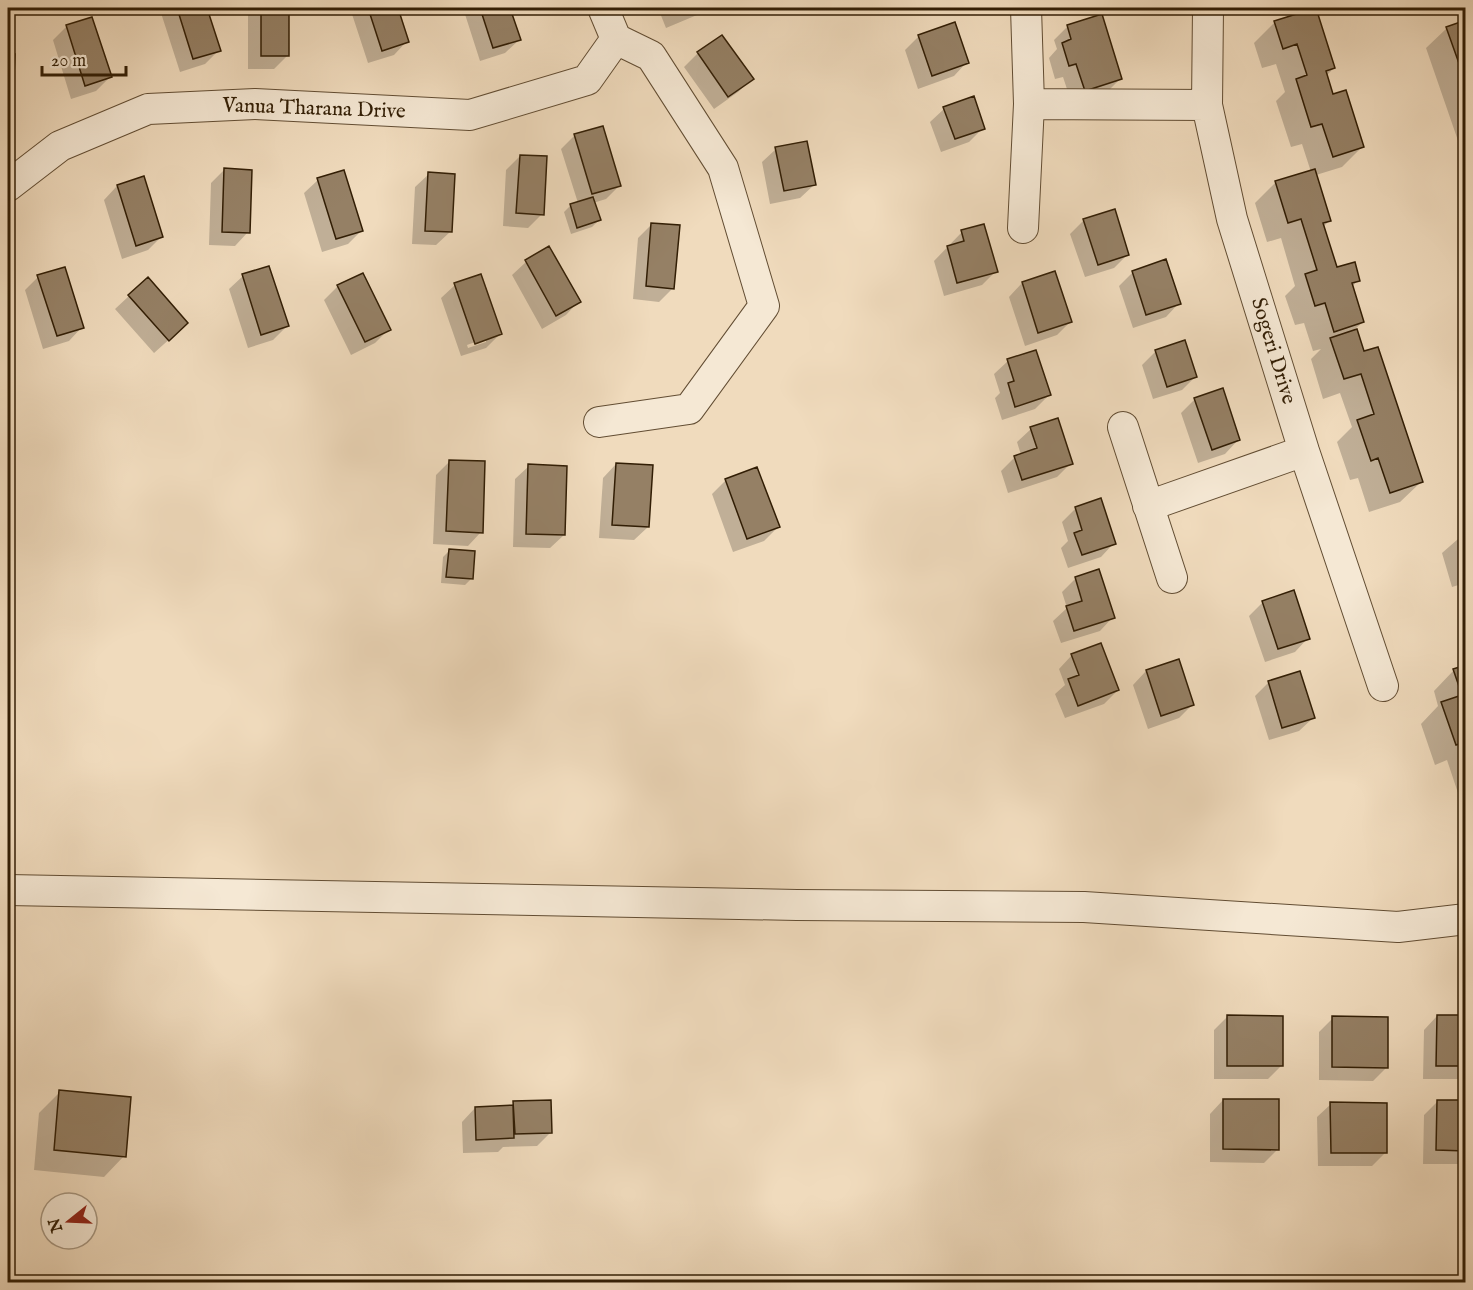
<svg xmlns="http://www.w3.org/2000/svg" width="1473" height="1290" font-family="'IM FELL English',serif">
<rect width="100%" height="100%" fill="#f0dbbd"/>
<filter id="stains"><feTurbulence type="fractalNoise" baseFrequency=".00333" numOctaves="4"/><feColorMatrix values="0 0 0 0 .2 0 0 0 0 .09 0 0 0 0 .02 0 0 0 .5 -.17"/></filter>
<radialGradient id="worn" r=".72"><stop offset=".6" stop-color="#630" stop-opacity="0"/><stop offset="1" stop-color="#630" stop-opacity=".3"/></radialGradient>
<!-- shadow -->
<path fill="#0003" fill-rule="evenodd" d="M167,8h38l14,42 -14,14 -25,8 -19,-59z
M248,8h40l-1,48 -13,13h-26z
M350,8h47l10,33 -13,14 -26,8z
M463,8h46l10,32 -14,13 -25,8z
M658,8h47l-8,7 -31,13z
M91,19l19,58 -14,14 -25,8 -18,-59 13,-13z
M1466,21v136l-2,1 -38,-110 21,-20z
M1275,22l59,46 -8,8 6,20 31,50 -21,21 -26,8 14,45 -7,7 13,42 22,11 -6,7 11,35 -8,7 8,24 58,129 -21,20 -31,10 -11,-34 -8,2 -13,-38 15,-15 -12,-34 -17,6 -12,-40 10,-10 -8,2 -9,-28 -9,2 -10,-29 10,-10 -14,-48 -14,4 -12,-39 20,-20 36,-11 -9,-28 -11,3 -15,-46 9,-9 -9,-28 -14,4 -8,-25z
M1068,26l52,53 -13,13 -35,12 -9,-27 -8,2 -6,-21 8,-9 -3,-9z
M919,36l48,26 -13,14 -36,13 -13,-39z
M698,53l54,26 -14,13 -24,17 -30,-42z
M8,55h5l-3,62 -2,2z
M944,109l39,19 -14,14 -28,10 -11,-30z
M575,135l45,50 -14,14 -13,4 6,17 -7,7 -21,7 -7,-22 6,-6 8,-3 -17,-54z
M776,149l38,36 -14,13 -30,6 -8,-42z
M520,156l22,58 -14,14 -25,-2 3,-56z
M224,170l24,62 -13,14 -26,-1 2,-62z
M429,174l21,58 -14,13 -24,-1 3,-57z
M143,178l18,59 -13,13 -26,9 -18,-59 13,-14z
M318,180l44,50 -14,14 -26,8 -18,-59z
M1084,220l44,34 -14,14 -29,9 -15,-43z
M652,224l21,64 -14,14 -26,-3 5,-61z
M962,232l34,39 -14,14 -38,11 -10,-35z
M549,249l30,52 -13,14 -24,14 -30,-54 14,-13z
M1133,272l46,31 -13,14 -33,11 -14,-42z
M1054,273l16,49 -13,13 -32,11 -16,-49 13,-14z
M243,276l44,50 -14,14 -25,8 -19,-59z
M38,277l44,50 -13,14 -26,8 -18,-59z
M455,285l45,49 -14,14 -25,8 -20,-58zM486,338v4l-18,6 -1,-3z
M338,286l51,43 -14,14 -24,12 -27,-55z
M129,296l44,40 -19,17 -39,-44z
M1156,351l40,25 -14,14 -29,9 -11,-34z
M1008,361l41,34 -14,14 -33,11 -7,-22 5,-5 -6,-19z
M1195,399l43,41 -13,14 -27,9 -17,-50z
M1031,429l40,34 -14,14 -49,16 -7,-22 14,-14 6,-2 -4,-13z
M449,462l32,70 -13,14 -35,-2 3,-69z
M616,464l32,63 -14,13 -35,-2 4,-60z
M529,466l35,69 -14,13 -37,-1 2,-68z
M756,469l22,58 -14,14 -31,11 -21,-58 13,-13z
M1076,508l38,35 -13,14 -33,11 -7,-20 7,-7 -6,-19z
M1466,532v53l-1,-2 -13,4 -10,-34z
M449,551l22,28 -6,6 -24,-2 2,-26z
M1076,578l37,39 -13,14 -39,12 -8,-22 14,-13 -5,-16z
M1263,602l45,36 -13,14 -30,10 -16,-46z
M1072,655l46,35 -14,14 -39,14 -10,-24 10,-9 -6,-16z
M1466,666v138l-4,1 -15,-45 -12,5 -14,-41 17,-18 -4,-15 20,-21z
M1146,671l46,34 -13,13 -31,11 -15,-44z
M1269,682l44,36 -14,13 -30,9 -14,-44z
M1466,815v17l-5,-12z
M1437,1016h29v63h-43l1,-49z
M1227,1017l54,49 -13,13h-54v-49z
M1333,1018l54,49 -14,14 -54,-1v-48z
M60,1092l64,64 -20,21 -70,-7 5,-57z
M1223,1100l55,49 -14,14 -54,-1v-48z
M1437,1102h29v62h-43l1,-49z
M514,1103l37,29 -14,14 -34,1 -5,5 -35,1 -1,-31 13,-14 35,-1z
M1331,1104l54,49 -13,13h-54l-1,-49z"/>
<!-- building -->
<path fill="#958065" stroke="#321e05" stroke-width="1.5" d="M177,8h30l14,43 -28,8z
M261,8h28v48h-28z
M368,8h30l11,34 -27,9z
M480,8h30l11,32 -28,8z
M1316,8l19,60 -9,3 7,23 13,-4 18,57 -31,10 -11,-33 -11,3 -15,-48 11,-4 -10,-31 -14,5 -9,-28z
M1102,14l20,65 -37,12 -9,-27 -7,2 -7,-23 9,-4 -4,-14z
M92,17l20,60 -27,9 -19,-61z
M1466,20v63l-20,-56z
M955,22l14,41 -37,13 -14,-41z
M722,35l32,44 -26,18 -31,-45z
M8,53l7,1 -3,63h-4z
M974,96l11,33 -30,10 -12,-32z
M603,126l18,60 -29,8 -18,-60z
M807,141l9,44 -32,6 -9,-44z
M520,155l27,1 -3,59 -28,-2z
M224,168l28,2 -2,63 -28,-1z
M1315,169l16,52 -8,2 14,44 18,-5 5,19 -8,2 12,39 -30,10 -9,-29 -10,3 -10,-32 12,-4 -16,-51 -13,4 -13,-42z
M344,170l19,61 -27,8 -19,-61z
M428,172l27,2 -3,58 -27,-1z
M144,176l19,61 -27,9 -19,-61z
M593,197l8,23 -24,8 -7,-24z
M1115,209l14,46 -31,10 -15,-46z
M651,223l29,2 -6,64 -28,-3z
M984,224l14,48 -41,11 -10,-37 17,-5 -3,-11z
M549,246l32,56 -25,14 -31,-56z
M1166,259l15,45 -35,11 -14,-44z
M269,266l20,60 -28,9 -19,-61z
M65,267l19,61 -27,8 -20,-61z
M1055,271l17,51 -34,11 -16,-51z
M363,273l28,57 -26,12 -28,-57z
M481,274l21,60 -27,10 -21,-61z
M148,277l40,46 -19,18 -41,-46z
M1357,329l7,22 14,-4 45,135 -33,11 -12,-35 -7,3 -14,-41 17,-6 -13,-40 -17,5 -14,-41z
M1185,340l12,37 -30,10 -12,-37z
M1036,350l15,45 -36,12 -7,-24 6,-2 -7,-22z
M1223,388l17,52 -28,10 -18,-52z
M1058,418l15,46 -51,16 -8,-24 23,-8 -7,-21z
M449,460l36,1 -2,72 -37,-2z
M616,463l37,2 -4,62 -37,-2z
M528,464l39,2 -2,69 -39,-1z
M757,467l23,60 -33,12 -22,-60z
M1101,498l15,46 -34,11 -8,-22 8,-3 -7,-23z
M449,549l26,2 -2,28 -27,-2z
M1099,569l16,49 -41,13 -8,-25 16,-5 -7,-24z
M1294,590l16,49 -32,10 -16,-48z
M1101,643l18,47 -41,16 -10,-27 11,-4 -8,-21z
M1179,659l15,46 -33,11 -15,-46z
M1466,665v77l-10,3 -15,-43 21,-7 -9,-26z
M1300,671l15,47 -33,10 -14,-47z
M1227,1015l56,1v50h-56z
M1437,1015h29v51h-30z
M1332,1016l56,1v51l-56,-1z
M59,1090l72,7 -5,60 -72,-7z
M1223,1099h56v51l-56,-1z
M551,1100l1,33 -37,1 -2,-33z
M1437,1100h29v51l-30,-1z
M1330,1102l57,1v50h-56z
M513,1105l1,33 -38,2 -1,-33z"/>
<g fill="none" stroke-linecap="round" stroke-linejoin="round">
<!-- minor casing -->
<g stroke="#624d33" stroke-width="32">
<path id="minor" d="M603,8l13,31
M1208,8l-1,97 25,114 72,232 79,235
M1029,104l178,1
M8,186l52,-40 88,-37 107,-5 215,11 117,-35 29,-41
M1023,228l6,-124 -3,-96
M599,422l90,-13 75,-103 -41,-138 -72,-112 -35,-17
M1123,427l49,151
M1148,506l156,-55
M8,890l789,15 287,2 314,20 68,-8"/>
</g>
<!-- minor -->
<use href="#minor" stroke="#f5e8d4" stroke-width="30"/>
</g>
<g text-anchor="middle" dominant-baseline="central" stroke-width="4.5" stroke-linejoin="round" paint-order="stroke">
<!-- street labels -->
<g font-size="21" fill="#321e05" stroke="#f5e8d4">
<text transform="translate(314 109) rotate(2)">Vanua Tharana Drive</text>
<text transform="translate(1273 351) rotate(73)">Sogeri Drive</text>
</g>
</g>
<!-- margin -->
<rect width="1473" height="1290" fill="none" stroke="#f0dbbd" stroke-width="30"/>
<rect x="9" y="9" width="1455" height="1272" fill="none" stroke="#321e05" stroke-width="3"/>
<rect x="15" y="15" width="1443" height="1260" fill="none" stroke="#321e05" stroke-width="1.5"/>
<!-- north arrow -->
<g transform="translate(69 1221) rotate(252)"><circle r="28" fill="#f5e8d4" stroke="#a79781" stroke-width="1.5"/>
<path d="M0-4.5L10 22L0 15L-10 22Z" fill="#8f2418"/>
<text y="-9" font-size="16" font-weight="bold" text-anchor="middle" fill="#321e05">N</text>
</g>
<!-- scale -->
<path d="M42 66v9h84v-9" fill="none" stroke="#321e05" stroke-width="3"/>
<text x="51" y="66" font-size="18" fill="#321e05" stroke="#f5e8d4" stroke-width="4.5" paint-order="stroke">20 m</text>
<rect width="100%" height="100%" filter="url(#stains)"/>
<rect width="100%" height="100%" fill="url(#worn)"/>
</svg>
